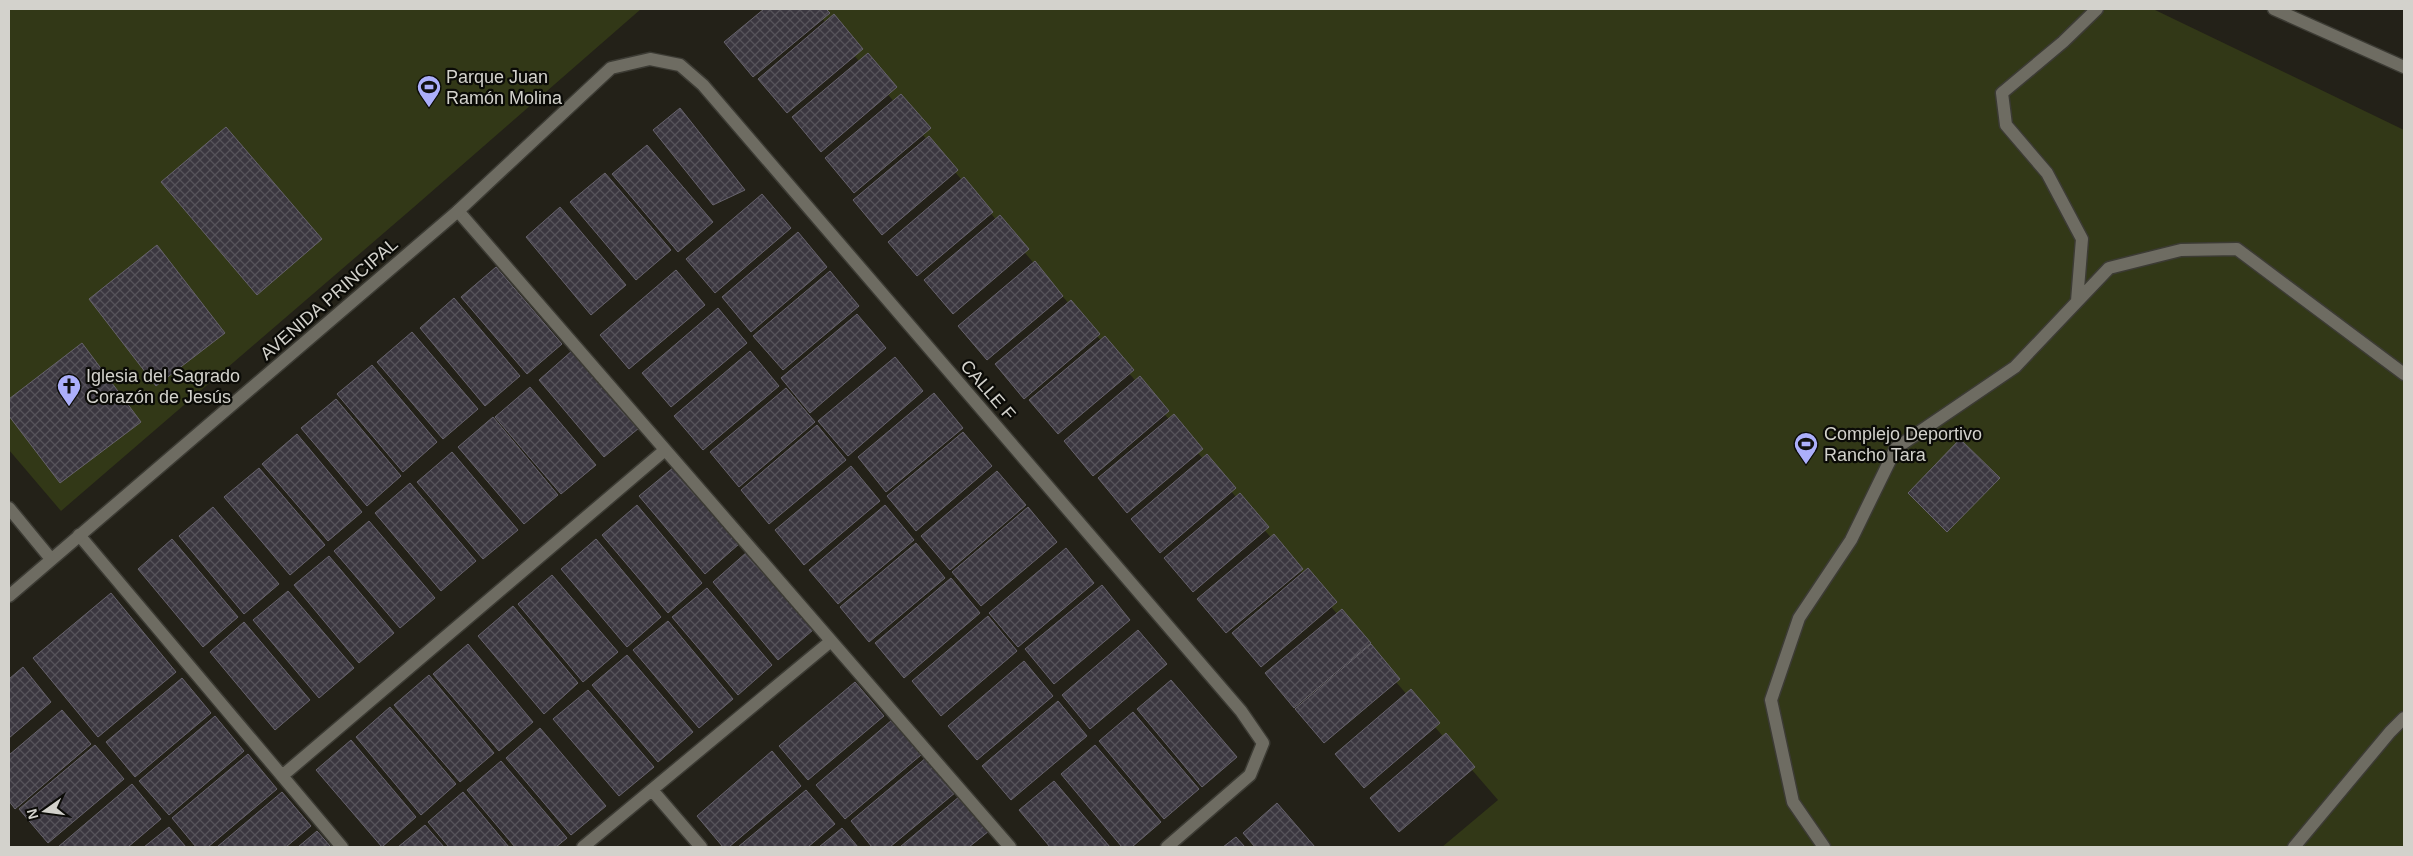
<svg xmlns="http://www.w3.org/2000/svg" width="2413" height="856" font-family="Arial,sans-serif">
<defs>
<pattern id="building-cross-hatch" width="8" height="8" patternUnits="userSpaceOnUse" patternTransform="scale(1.25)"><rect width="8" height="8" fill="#3b3740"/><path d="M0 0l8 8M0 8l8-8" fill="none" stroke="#56535a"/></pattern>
</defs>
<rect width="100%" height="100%" fill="#232118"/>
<!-- garden -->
<path fill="#323817" d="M9,9h632l-227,198 -353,304 -52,-61z
M814,9h1339l251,121v717h-962l56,-47z"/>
<!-- building -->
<path fill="url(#building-cross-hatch)" stroke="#67636d" d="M764,9h62l4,4 -77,64 -29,-35z
M834,14l29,35 -76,64 -29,-34z
M868,53l29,34 -76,65 -29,-35z
M901,94l30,34 -77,65 -29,-35z
M680,108l65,82 -32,15 -60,-75z
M226,127l96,112 -65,56 -96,-113z
M929,136l29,34 -76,65 -29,-35z
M647,145l66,77 -35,30 -66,-78z
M605,173l66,77 -35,30 -66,-78z
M964,177l29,35 -76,64 -29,-34z
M762,194l29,34 -76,65 -29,-34z
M560,207l66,78 -35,30 -65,-78z
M1000,215l29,34 -76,65 -29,-34z
M798,232l29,35 -76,65 -29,-35z
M157,245l68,88 -69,53 -67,-87z
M1035,261l28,35 -76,64 -29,-34z
M496,267l66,77 -35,30 -66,-77z
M676,270l29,35 -76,64 -29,-34z
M830,271l29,35 -76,64 -30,-34z
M454,298l66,78 -35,30 -65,-78z
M1071,300l29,34 -76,65 -29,-35z
M718,308l29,35 -76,64 -29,-34z
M857,314l29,34 -76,65 -29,-35z
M412,332l66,77 -35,30 -66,-77z
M1105,336l29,34 -76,64 -29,-34z
M82,343l59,79 -81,61 -51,-67v-17z
M573,350l66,78 -35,29 -65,-77z
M750,351l29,35 -76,64 -29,-34z
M895,357l28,34 -75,65 -30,-35z
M372,365l65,77 -34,30 -66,-78z
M1140,376l29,35 -76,65 -29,-35z
M530,387l66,78 -35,29 -66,-77z
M786,388l29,34 -76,65 -29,-35z
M934,393l29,35 -77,64 -28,-35z
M336,399l65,77 -34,30 -66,-78z
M1174,414l29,35 -76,64 -29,-35z
M493,417l65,78 -34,29 -66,-77z
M817,425l29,35 -77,64 -28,-34z
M963,432l29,34 -76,65 -29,-35z
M297,434l65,78 -34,29 -66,-77z
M1960,439l40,39 -53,54 -39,-39z
M452,452l66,78 -35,29 -66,-77z
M1207,454l29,34 -76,65 -29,-34z
M851,466l29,35 -76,64 -29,-35z
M674,467l65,77 -34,30 -66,-78z
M259,468l66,77 -35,30 -66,-78z
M997,471l29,34 -76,65 -29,-34z
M410,483l66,78 -35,30 -66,-78z
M1240,493l29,34 -76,65 -29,-34z
M637,505l65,78 -34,30 -66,-78z
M885,505l29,35 -76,64 -29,-34z
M213,507l66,77 -35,30 -65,-78z
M1028,507l29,35 -76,64 -29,-34z
M369,521l66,77 -35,30 -66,-77z
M1274,534l29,35 -77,64 -29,-34z
M172,539l66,78 -35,30 -65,-78z
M596,539l65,78 -34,30 -66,-78z
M916,543l29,35 -76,64 -29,-35z
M1066,548l28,35 -76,64 -29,-34z
M747,552l66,78 -35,30 -65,-78z
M329,556l65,77 -35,30 -65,-78z
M1308,568l29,34 -76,65 -29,-34z
M552,575l66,77 -35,30 -65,-78z
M951,578l29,35 -76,65 -29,-35z
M1102,585l28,35 -76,64 -29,-35z
M707,588l65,77 -34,30 -66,-78z
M288,591l66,77 -35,30 -66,-78z
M111,593l65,79 -78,65 -65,-79z
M513,606l65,77 -34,31 -66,-78z
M1342,609l29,34 -77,65 -29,-35z
M988,616l29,35 -76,65 -29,-35z
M668,621l65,78 -34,29 -66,-78z
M244,622l66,78 -35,30 -65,-78z
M1138,630l29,34 -77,65 -28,-34z
M468,644l65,78 -34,29 -66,-77z
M1371,644l29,35 -76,64 -29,-34z
M627,655l66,77 -35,30 -66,-77z
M1024,661l29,35 -76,64 -29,-34z
M23,667l28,35 -42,36v-59z
M429,675l65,78 -34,29 -66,-77z
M182,678l29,35 -76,64 -29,-35z
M1171,680l66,77 -35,30 -65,-78z
M855,682l29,34 -76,64 -29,-34z
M1411,689l29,34 -76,65 -29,-34z
M588,690l66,77 -35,29 -66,-77z
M1058,701l29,35 -76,64 -29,-34z
M390,707l66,77 -35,31 -65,-78z
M62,710l29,34 -76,65 -6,-8v-46z
M1133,712l66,77 -35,30 -65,-78z
M215,716l29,35 -75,64 -30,-34z
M892,720l29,35 -76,64 -29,-34z
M540,728l66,78 -35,29 -65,-77z
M1446,733l29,34 -76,65 -29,-34z
M351,740l65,77 -34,30 -66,-77z
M95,745l29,34 -76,64 -29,-34z
M1095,745l66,77 -29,25h-10l-61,-73z
M772,751l29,35 -72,61h-6l-26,-31z
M248,754l29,35 -69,58h-12l-24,-29z
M927,757l29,35 -66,55h-18l-21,-26z
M501,761l66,77 -11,9h-41l-48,-57z
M1054,781l56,66h-60l-31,-37z
M132,784l29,35 -33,28h-70z
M806,790l29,34 -27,23h-70z
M282,792l29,34 -25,21h-69z
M463,792l46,55h-60l-21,-25z
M960,796l29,35 -20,16h-69z
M1277,803l38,44h-60l-12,-14z
M425,825l19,22h-46z
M169,827l17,20h-42z
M842,828l16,19h-39z
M317,831l14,16h-33z
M1236,837l9,10h-22z"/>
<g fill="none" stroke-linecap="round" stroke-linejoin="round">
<!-- lane casing -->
<g stroke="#3c3b34" stroke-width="15">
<path id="lane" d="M2274,9l130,58
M458,211l552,636
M2077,301l5,-62 -35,-66 -41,-48 -4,-32 61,-51 34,-33
M79,535l263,312
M282,776l383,-326
M652,790l49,57
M583,847l248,-206
M1824,847l-31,-45 -22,-102 28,-82 52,-78 45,-92 119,-81 94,-99 72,-18 56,-1 167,125
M2294,847l96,-115 14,-14"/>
</g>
<!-- street casing -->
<g stroke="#3c3b34" stroke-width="15">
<path id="street" d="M9,508l42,51
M9,596l449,-385 153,-143 39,-9 30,6 23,20 538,626 22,32 -13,32 -83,72"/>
</g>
<!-- lane -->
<use href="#lane" stroke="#6e6c62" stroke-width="12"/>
<!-- street -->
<use href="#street" stroke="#6e6c62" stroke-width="12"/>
</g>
<!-- icons -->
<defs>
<g id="stadium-pin" transform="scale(1.25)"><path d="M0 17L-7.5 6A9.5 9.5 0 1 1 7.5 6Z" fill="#acaffb" stroke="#0b0b07"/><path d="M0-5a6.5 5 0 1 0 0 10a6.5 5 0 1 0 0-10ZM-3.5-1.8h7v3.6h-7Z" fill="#111"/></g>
<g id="church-pin" transform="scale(1.25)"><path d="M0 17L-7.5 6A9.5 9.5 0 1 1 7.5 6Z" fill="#acaffb" stroke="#0b0b07"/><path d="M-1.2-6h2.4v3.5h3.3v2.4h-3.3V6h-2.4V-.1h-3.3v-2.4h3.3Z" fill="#111"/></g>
</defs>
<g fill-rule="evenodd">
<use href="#stadium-pin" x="429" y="87"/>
<use href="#church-pin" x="69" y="386"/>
<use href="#stadium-pin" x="1806" y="444"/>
</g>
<g text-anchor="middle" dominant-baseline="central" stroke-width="4.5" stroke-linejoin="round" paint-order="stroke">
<!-- poi labels -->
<g font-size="18" fill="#d3d2cc" stroke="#0b0b07" text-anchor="start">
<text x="446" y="77">Parque Juan<tspan x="446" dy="21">Ramón Molina</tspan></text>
<text x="86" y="376">Iglesia del Sagrado<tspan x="86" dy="21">Corazón de Jesús</tspan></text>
<text x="1824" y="434">Complejo Deportivo<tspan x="1824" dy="21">Rancho Tara</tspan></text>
</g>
<!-- street labels -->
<g font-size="18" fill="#d3d2cc" stroke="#0b0b07">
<text transform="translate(329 299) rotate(-41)">AVENIDA PRINCIPAL</text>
<text transform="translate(988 390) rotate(49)">CALLE F</text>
</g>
</g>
<!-- border -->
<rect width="2413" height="856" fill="none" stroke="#d3d2cc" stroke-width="20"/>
<!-- north arrow -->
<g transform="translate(45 811) rotate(256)" stroke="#0b0b07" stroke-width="4" paint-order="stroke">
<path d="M0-4L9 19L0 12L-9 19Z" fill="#d3d2cc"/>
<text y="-8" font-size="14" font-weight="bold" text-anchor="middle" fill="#d3d2cc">N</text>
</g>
</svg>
